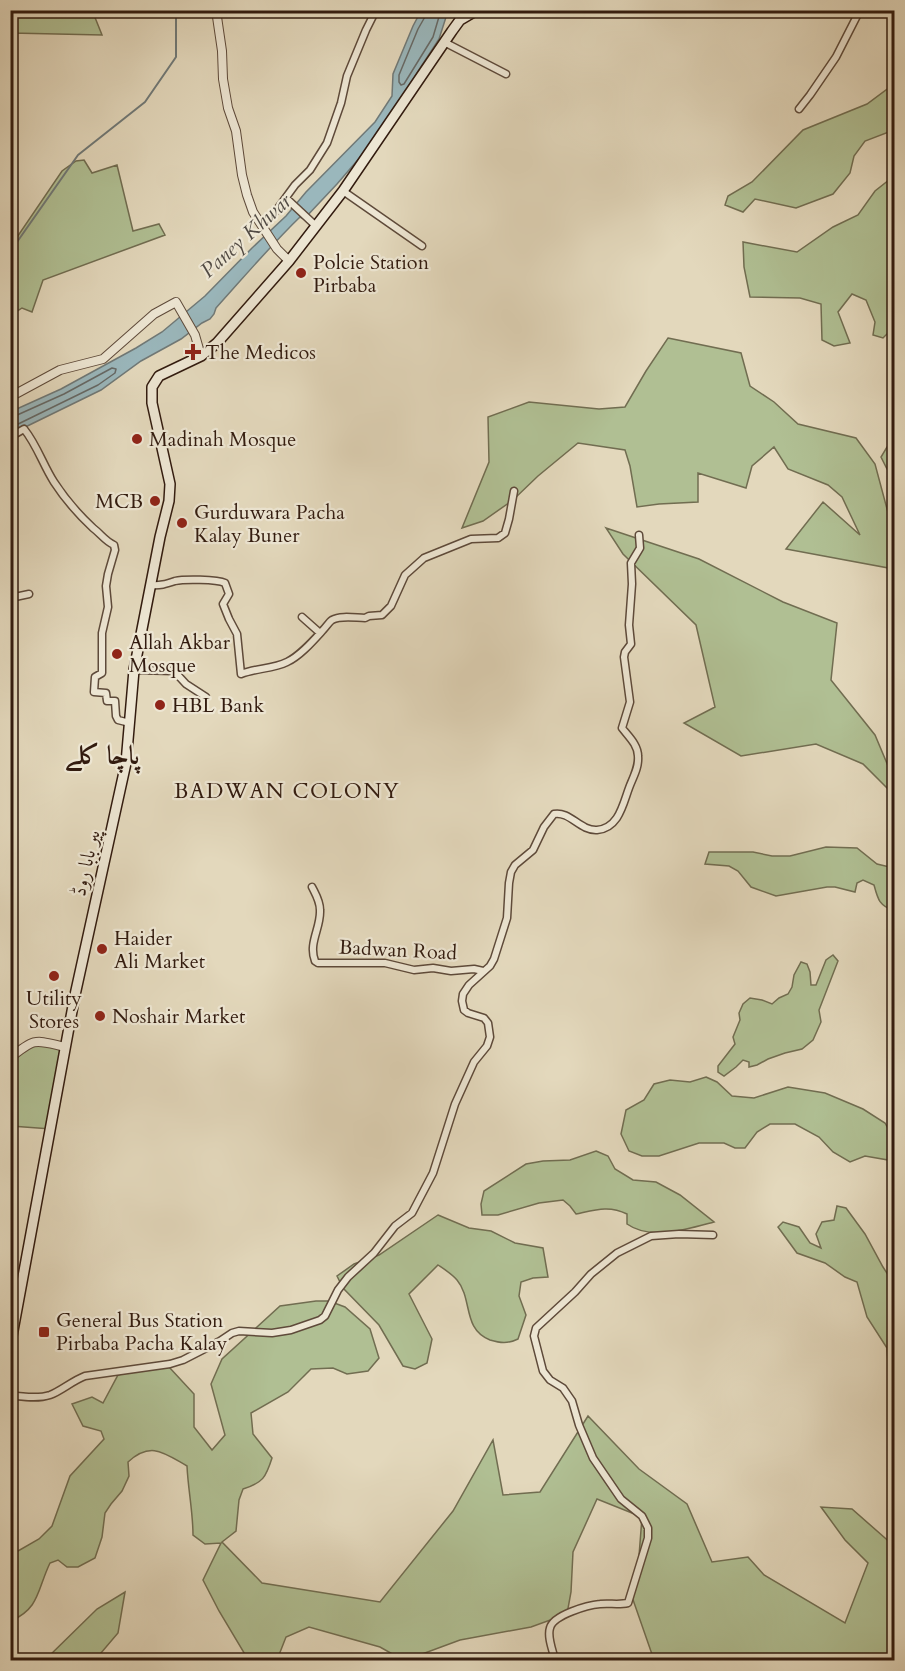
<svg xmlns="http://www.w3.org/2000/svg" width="905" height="1671" font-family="Cardo,Amiri,serif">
<rect width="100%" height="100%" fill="#e3d8bc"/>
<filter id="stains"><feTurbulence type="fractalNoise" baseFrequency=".00333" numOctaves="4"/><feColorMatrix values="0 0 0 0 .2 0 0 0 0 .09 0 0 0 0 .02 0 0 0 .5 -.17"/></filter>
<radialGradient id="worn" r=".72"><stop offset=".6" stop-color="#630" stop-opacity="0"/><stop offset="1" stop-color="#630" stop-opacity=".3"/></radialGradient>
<!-- green -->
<path fill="#b0bf93" stroke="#716d51" stroke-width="1.5" d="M92,10l10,25 -91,-2v-22z
M894,84v46l-29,11 -11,15 -4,17 -17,21 -37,14 -41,-9 -12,13 -18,-7 3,-9 24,-14 51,-52 64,-26z
M84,160l8,13 25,-8 16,66 26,-7 6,11 -122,45 -11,32 -10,-4 -6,4 -2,13 -3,5v-84l51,-75 14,-10z
M894,176v38l-2,7 2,1v105l-11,11 -10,-3 2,-13 -9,-22 -14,-6 -14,18 12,31 -16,3 -12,-6 -1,-36 -21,-6 -50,-1 -6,-30 -1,-25 54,10 36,-25 25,-12 17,-24z
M668,338l73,15 9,33 24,16 24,22 58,14 19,26 19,71v34l-108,-20 37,-47 37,33 -18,-38 -14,-12 -40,-16 -14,-22 -22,19 -6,22 -48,-15v29l-39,2 -22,3 -7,-41 -5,-16 -47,-7 -40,33 -25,24 -30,21 -21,7 27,-66 -1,-45 41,-15 70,7 26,-2 21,-36z
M887,447h7v27l-7,-5 -6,-12z
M606,528l93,31 84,43 54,21 -6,57 44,55 19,45v15l-31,-31 -47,-20 -75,12 -57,-33 31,-16 -19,-82 -73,-71z
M826,847l31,1 20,16 17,4v43c-15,-6 -16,-11 -20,-26l-11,-5 -6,3 -2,9 -20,-5h-8l-51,9 -25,-9 -13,-16 -9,-5 -24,-2 4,-12h44l19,4h18z
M833,955l5,6 -19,49 2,12 -8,18 -11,9 -17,4 -17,6 -11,6 -8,2v-5l-6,-2 -7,7 -12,9 -6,-4v-6l17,-22 -2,-7 7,-17 -1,-7 4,-9 7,-6 12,2 10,4 7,-6 9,-4 4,-7 2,-12 7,-13 6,2 3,8 1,13h5l10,-25z
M34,1041l31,6 -14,82 -40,-3v-68z
M706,1077l11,5 15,14 22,2 34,-11 37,6 38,16 22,14 9,16v22l-29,-5 -15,6 -17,-10 -14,-15 -24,-13h-25l-13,8 -12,16h-10l-11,-5h-25l-40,13h-17l-13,-5 -8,-17 5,-24 18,-10 10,-16 16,-4 20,2z
M596,1151l12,5 7,13 18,11 23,2 24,13 34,27c-26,7 -63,19 -87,2v-10c-18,-9 -32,-4 -51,0l-6,-8 -7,-6 -24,3 -41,12h-16l-1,-11 3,-13 42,-27 17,-3 27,-1z
M837,1206l9,2 19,26 18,33 11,17v177l-7,-113 -20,-31 -10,-35 -12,-5 -20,-14 -28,-10 -19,-26 5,-5 16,5 11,16 11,5 -5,-14 6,-12 12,-2z
M438,1215l31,13 22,3 24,12 28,5 5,29 -15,1 -12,4 -2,14 7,19 -8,24c-10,5 -18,4 -28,1 -28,-11 -17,-41 -33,-60 -5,-6 -13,-11 -19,-15l-29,29 23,45 -5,24 -12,6 -12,-3 -24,-41 -36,-37 -6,-12 17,-12 25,-9z
M316,1301h13l16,6 25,22 9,29 -11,13 -21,3 -14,-6 -22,1 -23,23 -37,21 2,21 19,24c-6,19 -9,25 -29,31l-4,11 -3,31 -14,11 40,41 118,19 73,-91 40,-71 10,55 37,-3 48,-76 51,53 48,35 25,58 36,-5 16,18 81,48 23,-60 -23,-23 -24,-33 31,2 41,36 1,-30v145h-240l-23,-66 7,-25 4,-52 -45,-18 -24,53 -2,40 -4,22 -36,13 -71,13 -54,20h-3l-23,-13 -71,-20 -23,10 -9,23h-33l2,-4 -27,-45 -16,-31 18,-37 -16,1 -12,-9c0,-23 -5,-46 -6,-69 -23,-13 -36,-25 -59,-4l1,14 -7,15 -11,13 -6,9 -3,24 -7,21 -17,9h-11l-9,-7 -8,3c-13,27 -10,45 -39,58v-66l28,-16 13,-13 18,-50 34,-37 -3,-8 -18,-5 -11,-22 20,-7 11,6 15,-28 30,-9 21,1 25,27v33l18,23 13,-15 -14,-51 11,-25 58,-53z
M125,1592l-7,41 -23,27h-50l52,-51z"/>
<!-- water -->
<path fill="#9ab7bc" stroke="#707977" stroke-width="1.5" d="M421,11h27l-9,28 -22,34 -15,27 -21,33 -44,51 -33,35 -4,-2c-30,29 -56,60 -84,91l-2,6 -4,5 -8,4 -21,16 -40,22 -40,29 -90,44 -1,-22 51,-23 75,-41 26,-16 43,-36 47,-48 34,-32 20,-24 69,-70 17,-26 1,-22 20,-48z"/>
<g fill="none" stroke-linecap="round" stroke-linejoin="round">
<!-- shore -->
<path stroke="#666966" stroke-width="1.5" d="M426,10v5l-8,14 -19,46v7l2,3 3,-1 29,-47 8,-27
M10,417l5,-1 49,-22 48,-26 4,1 -1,4 -17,12 -88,43"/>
<!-- stream -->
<path stroke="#707977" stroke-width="2" d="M10,252l68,-97 67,-53 31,-45v-40l-3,-7"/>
<!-- minor casing -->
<g stroke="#5e4a3a" stroke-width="9">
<path id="minor" d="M444,42l62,32
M799,109l11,-14 26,-38 24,-47
M343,191l79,55
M286,198l30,28
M261,224l15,-13 19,-26 15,-15 17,-27 14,-40 6,-27 19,-46 10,-20
M10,437l14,-8c13,16 19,36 30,53 11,17 24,32 39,46 8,6 12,13 21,17l1,5 -7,24 -2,12 2,21 -6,26v40l-7,4 -1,15 12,1 1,8h8l1,15 2,4 12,3
M150,585c10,1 16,-1 25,-4 8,-2 42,-2 50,2l4,11 -6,10 6,15 8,15 4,40c15,-6 32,-5 46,-12 13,-6 26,-21 36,-32 3,-3 6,-8 9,-10 9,-5 24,-2 33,-2l4,-2 13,-1 9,-9 14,-31 19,-17 47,-19 27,-1 7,-5 4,-14 5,-28
M10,595l5,2 14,-3
M302,617l18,16
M134,670l40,1 12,13 20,13
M312,887c4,8 8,14 8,23 1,18 -12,33 -5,51l3,2h67l29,7 19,-2 18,3 23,-2 9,2
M10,1395c13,2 28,4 40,0 11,-4 22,-14 35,-19l85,-12 13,-4 37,-19 12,-8 7,-2 33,2 19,-3 29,-10 5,-4 13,-26 10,-13 26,-24 21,-27 17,-13 21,-40 22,-69 19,-42 13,-16 3,-9 -2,-14 -4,-5 -16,-5 -4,-3 -2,-9 1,-7 6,-9 21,-19 4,-7 13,-41 2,-35 2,-11 4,-7 18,-15 11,-23 10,-13c16,-3 26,17 43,16 22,-2 26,-26 32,-42 4,-11 10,-20 9,-32 0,-11 -9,-19 -16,-28l8,-26 -6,-45 1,-5 6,-8 -2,-19 3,-41 -1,-21 9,-15 -1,-13
M555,1660c-2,-9 -8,-23 -5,-32 3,-13 38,-23 50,-24 9,-1 19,1 28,-1l20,-65v-10l-6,-12 -21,-17 -28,-41 -14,-33 -7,-24 -9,-13 -13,-8 -7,-9 -9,-35 2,-8 39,-36 16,-18 26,-21 34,-17 28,-2 34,1"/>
</g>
<!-- tertiary casing -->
<g stroke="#5e4a3a" stroke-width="10">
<path id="tertiary" d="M216,10l6,41 1,28 5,29 8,23 6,44 5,20 6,17 24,37 12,12
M10,397l50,-27 43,-11 51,-45 22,-12 19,33 6,21
M10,1058c26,-21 25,-18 55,-11"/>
</g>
<!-- secondary casing -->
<g stroke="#321b0f" stroke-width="12">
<path id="secondary" d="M10,1347l65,-352 51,-232 8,-93 26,-133 9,-36 1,-17 -18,-81v-16l7,-11 42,-20 16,-13 72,-82 54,-70 109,-160 8,-11 17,-10"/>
</g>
<!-- minor -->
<use href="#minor" stroke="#ede6d3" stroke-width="6"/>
<!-- tertiary -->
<use href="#tertiary" stroke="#ede6d3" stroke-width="8"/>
<!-- secondary -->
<use href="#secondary" stroke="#ede6d3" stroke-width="9"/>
</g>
<!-- markers -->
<g fill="#8f2418" stroke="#ede6d3" stroke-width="2">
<circle cx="301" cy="273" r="6"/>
<path d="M190 343h6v6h6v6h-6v6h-6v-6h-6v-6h6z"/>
<circle cx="137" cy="439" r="6"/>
<circle cx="155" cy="501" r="6"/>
<circle cx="182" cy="523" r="6"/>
<circle cx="117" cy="654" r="6"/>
<circle cx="160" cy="705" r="6"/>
<circle cx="102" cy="949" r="6"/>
<circle cx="54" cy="976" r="6"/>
<circle cx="100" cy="1016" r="6"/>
<rect x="38" y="1326" width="12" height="12" rx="3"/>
</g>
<g text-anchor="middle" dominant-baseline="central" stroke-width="4.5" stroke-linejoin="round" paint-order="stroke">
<!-- poi labels -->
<g font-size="20" fill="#321b0f" stroke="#ede6d3" text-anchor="start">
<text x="313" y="262">Polcie Station<tspan x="313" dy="23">Pirbaba</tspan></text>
<text x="205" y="352">The Medicos</text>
<text x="149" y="439">Madinah Mosque</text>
<text x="143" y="501" text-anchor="end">MCB</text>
<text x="194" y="512">Gurduwara Pacha<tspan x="194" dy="23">Kalay Buner</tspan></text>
<text x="129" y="642">Allah Akbar<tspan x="129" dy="23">Mosque</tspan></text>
<text x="172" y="705">HBL Bank</text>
<text x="114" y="938">Haider<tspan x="114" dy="23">Ali Market</tspan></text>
<text x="54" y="998" text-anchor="middle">Utility<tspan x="54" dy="23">Stores</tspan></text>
<text x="112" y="1016">Noshair Market</text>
<text x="56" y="1320">General Bus Station<tspan x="56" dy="23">Pirbaba Pacha Kalay</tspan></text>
</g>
<!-- street labels -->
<g font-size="20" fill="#321b0f" stroke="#ede6d3">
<text transform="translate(86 863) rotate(-77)">پیر بابا روڈ</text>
<text transform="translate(398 950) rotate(3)">Badwan Road</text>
</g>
<!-- water labels -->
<g font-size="21" font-style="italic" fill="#514a43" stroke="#ede6d3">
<text transform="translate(246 236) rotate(-42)">Paney Khwar</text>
</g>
<!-- neighbourhood labels -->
<g font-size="21" letter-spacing="1.5" fill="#321b0f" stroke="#ede6d3">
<text x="287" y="791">BADWAN COLONY</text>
</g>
<!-- district labels -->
<g font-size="26" font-weight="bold" fill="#321b0f" stroke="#ede6d3">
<text x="102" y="755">پاچا کلے</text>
</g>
</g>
<!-- margin -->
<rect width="905" height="1671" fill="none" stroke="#e3d8bc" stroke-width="36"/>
<rect x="12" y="12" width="881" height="1647" fill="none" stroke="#321b0f" stroke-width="3"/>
<rect x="18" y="18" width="869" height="1635" fill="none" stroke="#321b0f" stroke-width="1.5"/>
<rect width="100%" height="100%" filter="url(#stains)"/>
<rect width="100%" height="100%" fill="url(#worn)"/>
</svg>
